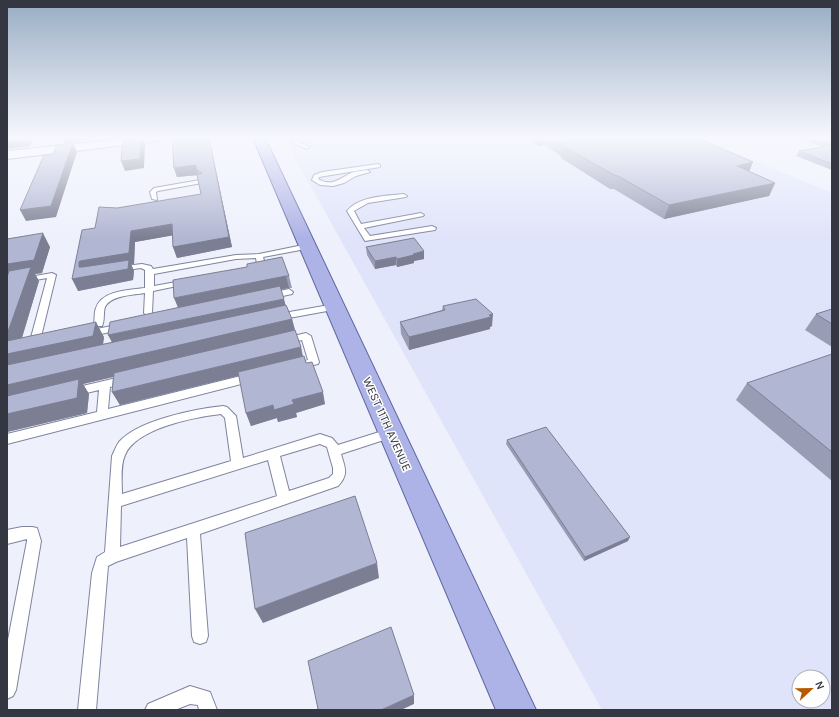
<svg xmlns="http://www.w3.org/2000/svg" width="839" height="717" font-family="Karla,sans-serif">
<rect width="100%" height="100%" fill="#eef0fc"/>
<!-- built -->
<path fill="#e0e4fa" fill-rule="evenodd" d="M284,138h416l132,55v517h-230zM799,677h24v24h-24z"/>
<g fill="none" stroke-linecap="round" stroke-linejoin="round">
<!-- lane casing -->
<g stroke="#7f849e" stroke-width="2">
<path id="lane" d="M290,138h5l4,4 11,5 -3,2 -12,-5z
M378,164l2,1v2l-61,10 -1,2c14,8 21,0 33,-6 5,-2 11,-2 16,-3l3,2 -14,4 -12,7 -11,3 -13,-1 -8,-5 2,-5 8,-3z
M200,180l3,2 -1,1 -44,8 -2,1 1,8 -5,-1 -2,-7 4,-4z
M404,194l3,2 -1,1 -38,6 -14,8 7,13 60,-11 3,2 -1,1 -59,12 6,8 62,-10 4,2 -1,2 -70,11 -18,-30c12,-15 39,-15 57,-17z
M308,244l4,2 -1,2 -48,9 2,7 -1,2 -12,6 -4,-2 9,-6 -1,-6 -20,1 -82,15v12l33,-6 4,2 -4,2 -34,7 -1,22 -4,3 -4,-3 1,-20c-11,2 -34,2 -40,14 -2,6 0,13 -3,19h-6l-2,-2c1,-5 0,-11 2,-16 6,-18 34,-18 49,-20v-18l-4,-2 -22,3h-3v-4l26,-3 9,2 2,3 83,-14 23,-1z
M52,273l4,2 -17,70 -5,3 -5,-3 18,-67 -40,7v-4z
M289,289l4,3 -1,2 -23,5 -4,-3 1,-2z
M335,304l3,1 1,2 -1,2 -60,11 -5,-3 5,-3z
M121,324l5,3 -2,2 -37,8 -5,-3 5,-3z
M306,333l5,3 8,26 -1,2 -18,4 -4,-1 -1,-2 1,-2 12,-3 -6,-20 -18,4 -5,-3 2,-2z
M253,373l4,1 1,3 -1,3 -250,64v-10l90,-22 2,-22 -25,6 -4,-1 -1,-3 1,-3 4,-1 51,-12 4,1 1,3 -1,3 -19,4 -2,22z
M223,406l4,1 9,9 7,42 77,-24 12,4 6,7 54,-17 4,2 2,3 -2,3 -55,18c4,14 8,20 -3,32l-138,48 8,102 -2,6 -6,2 -6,-2 -2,-6 -5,-98 -71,24 -8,4 -12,144h-18l14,-137 5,-16 8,-5 7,-96c2,-4 4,-10 7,-14 19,-22 76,-33 104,-36zM221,414l4,4 6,43 -109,33c0,-12 -2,-28 3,-39 11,-27 70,-38 96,-41zM320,444l7,3 6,21v6l-4,4 -40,13 -9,-35zM268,460l9,36 -157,51 1,-41z
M22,527h10l5,1 4,13 -25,149 -3,6 -6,3v-54l20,-104v-2l-20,5v-14z
M190,686l20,6 7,18h-18l-1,-5 -8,-1 -15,6h-30l3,-6z"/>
</g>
<!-- secondary casing -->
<g stroke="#7f849e" stroke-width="2">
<path id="secondary" d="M132,138h34l-6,3 -153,18v-8z"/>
</g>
<!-- primary casing -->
<g stroke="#5f66a1" stroke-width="2">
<path id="primary" d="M253,138h12l271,572h-40z"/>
</g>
<!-- lane -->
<use href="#lane" fill="#fff" fill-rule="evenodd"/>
<!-- secondary -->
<use href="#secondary" fill="#fff" fill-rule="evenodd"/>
<!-- primary -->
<use href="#primary" fill="#adb3e6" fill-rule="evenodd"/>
</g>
<!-- wall -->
<path fill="#989db5" d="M172,138h37l23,109 -55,11 -4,-11v-12l-38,7 -1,22h-3l3,7 -1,9 -55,11 17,-63 106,-34 -3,-19 -21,2 -3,-9z
M525,138h172l52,33 26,12 -6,13 -105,23 -50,-30h-4l-49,-31v-2l-17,-11 -6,1z
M797,138h35v32l-36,-14 3,-5 24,-4z
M7,239l43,8 -8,26 -7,1 4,7 -17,57 82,-1 -1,7 9,-2 66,-35 69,-40 42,9 3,12h-3l-8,1 4,16 7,14 3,11 6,17 2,9 22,48 -29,9 1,4 -19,5 -1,-4 -26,8 -5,-13 -7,-38 -119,30 -8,-13 1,-15 -30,7 6,10 -2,19 -80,19z
M366,247l58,12 -10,2v2l-17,4 -1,-2 -21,4 -8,-14z
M443,306l49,20 -2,1v2l-81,21 -8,-16 -1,-12 42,-12z
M832,309v38l-27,-17 11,-16z
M832,354v127l-96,-81 11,-17z
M507,440l121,101 -44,20 -78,-117z"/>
<!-- shaded-wall -->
<path fill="#7c7f93" d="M7,138h27l-4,8 -21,3 -2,-4z
M62,138h24h-5l-1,4 -15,1z
M141,138h1l3,6 -1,24 -19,3 -4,-10z
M209,138l23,109 -55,11 -4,-11 56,-10z
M539,138h7l-2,7 -6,1z
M73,143l4,9 -21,65 -30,4 -6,-11z
M753,162l-5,13 -11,-9z
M196,165l2,10 -21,2 -3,-9z
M775,183l-6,13 -105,23 5,-14z
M172,224l3,11 -40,7 -1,22h-3l3,7 -1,9 -55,11 -6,-12 7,-12v-5l1,-1 51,-30z
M43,233l7,14 -8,26 -7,1 4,7 -19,63 76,-22 8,15 -2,14 -95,20v-107z
M424,251v8l-10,2v2l-17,4v-8l16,-5z
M396,257v8l-21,4v-8z
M286,276l3,12 -110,22 -5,-12z
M284,299l3,12 -172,37 -7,-13z
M493,314l-1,12 -2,1v2l-81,21v-13z
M292,319l4,15 -213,50 6,10 -2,19 -80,19v-47z
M301,347l2,13 -183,45 -8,-13z
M323,392l2,12 -29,9 1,4 -19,5 -1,-4 -26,8 -5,-13z
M630,537l-2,4 -44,20 1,-4z
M377,563l2,15 -116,45 -8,-14z
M414,695v9l-13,6h-20z"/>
<!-- building -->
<path fill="#b1b6d2" stroke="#7c7f93" d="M7,138h14l-14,1z
M123,138h18l-1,21 -19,2z
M172,138h37l20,99 -56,10 -1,-23 -41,7 -2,22 -49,8 -1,1v5h4l46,-7 -1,9 -56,10 10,-49 13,-2 4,-21 18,1 84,-14 -4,-19 5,-2 -6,-4v-4l-22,3z
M553,138h144l56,24 -16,4 38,17 -106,22 -51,-29 -4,-1 -51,-29v-2z
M812,138h20v7z
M73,143l-22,63 -31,4 24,-55 9,-1 4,-9z
M832,145v19l-33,-13z
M43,233l-9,27 -27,4v-25z
M414,238l10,13 -11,3 1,1 -17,4 -1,-2 -21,4 -9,-14z
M282,257l7,19h-3l-112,22 -1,-18 74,-13v-3z
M31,267l-22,62 -2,1v-53l2,-6z
M280,286l4,13 -176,36 2,-13z
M476,299l17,15 -4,1 2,2 -82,20 -9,-15 45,-12 -2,-4z
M286,305l6,14 -285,66v-20z
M832,309v15l-16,-10z
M96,322l-3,14 -86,18v-13z
M295,330l6,17 -189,45 2,-19z
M832,354v98l-85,-69z
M304,356l2,7 6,-1 11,30 -31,8 2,4 -20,6 -1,-5 -27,8 -8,-41z
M79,379l-2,19 -70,16v-18z
M546,427l84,110 -45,20 -78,-117z
M355,496l22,67 -122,46 -10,-76z
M391,627l23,68 -33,15h-66l3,-1 -10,-48z"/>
<!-- sky -->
<linearGradient id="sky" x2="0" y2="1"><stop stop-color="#98acc3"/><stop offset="0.58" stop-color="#f7f8fe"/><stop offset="1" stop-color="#f7f8fe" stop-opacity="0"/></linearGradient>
<rect width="839" height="238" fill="url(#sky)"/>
<g text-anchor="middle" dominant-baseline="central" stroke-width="3" stroke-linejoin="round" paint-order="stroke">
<!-- street labels -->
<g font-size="12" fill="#343641" stroke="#fefefe">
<text transform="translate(387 424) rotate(66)">WEST 11TH AVENUE</text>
</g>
</g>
<!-- border -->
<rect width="839" height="717" fill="none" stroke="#343641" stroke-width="16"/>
<!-- north arrow -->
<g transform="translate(811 689) rotate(68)"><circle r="19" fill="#fefefe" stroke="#adaeb2"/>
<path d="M0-3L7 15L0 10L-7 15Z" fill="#b65a00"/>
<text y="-6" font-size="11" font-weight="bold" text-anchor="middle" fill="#343641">N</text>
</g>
</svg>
